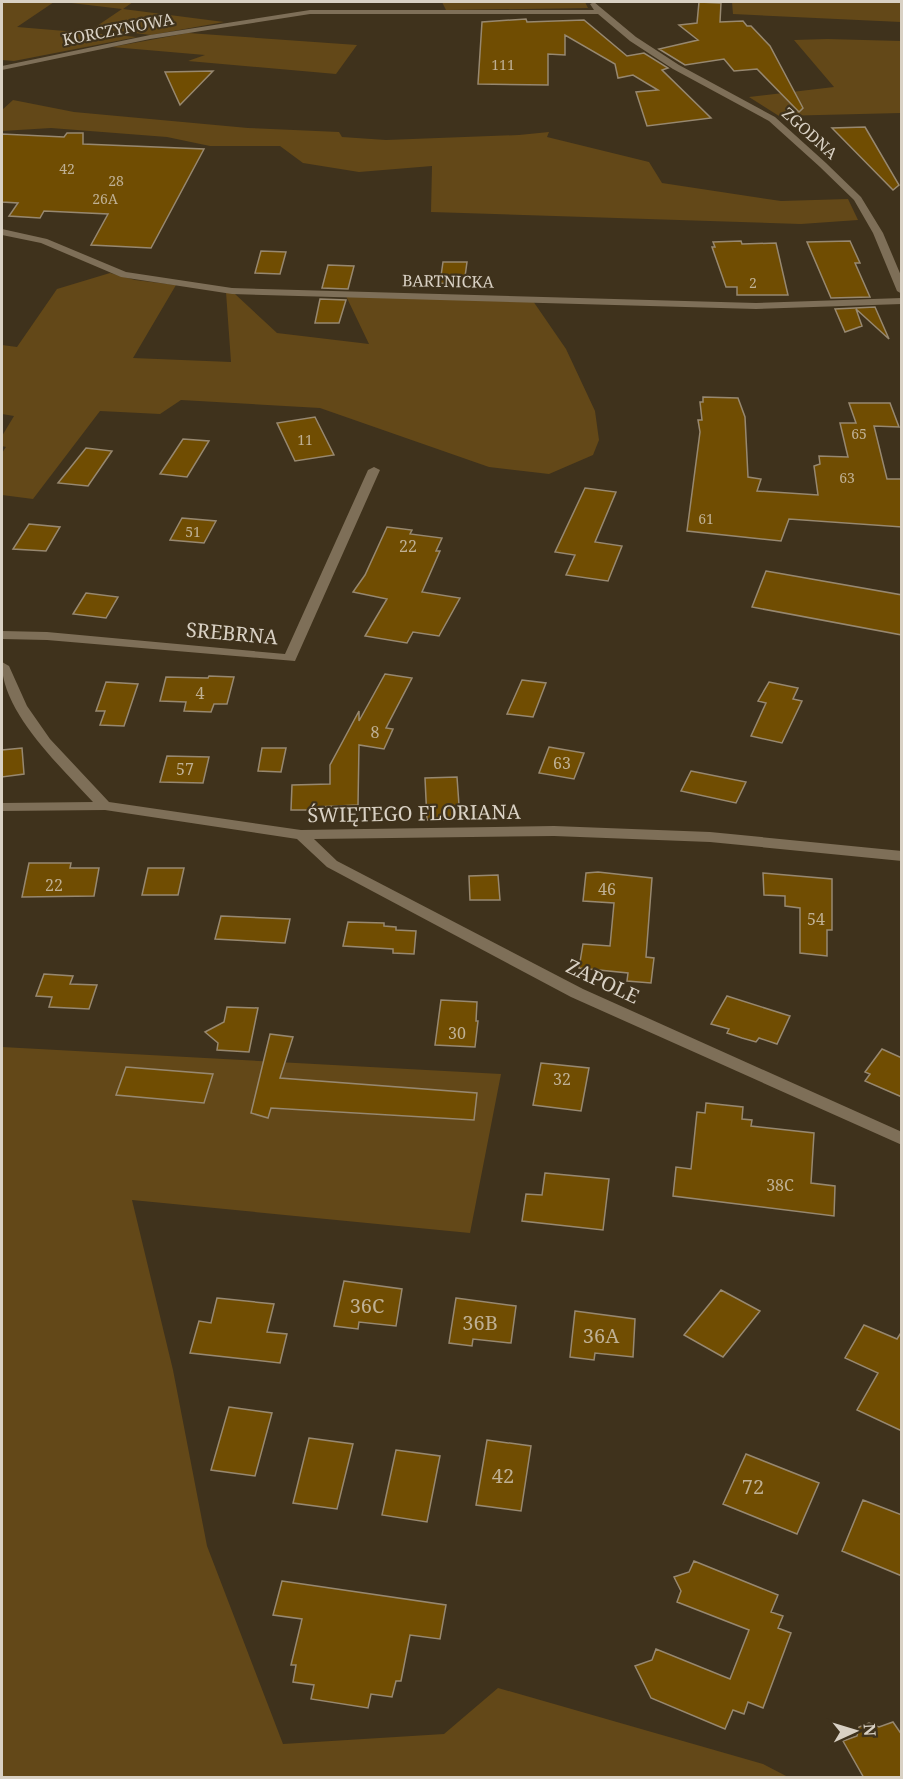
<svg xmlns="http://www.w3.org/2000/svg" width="903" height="1779" font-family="'Noto Serif',serif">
<rect width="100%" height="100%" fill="#3f321c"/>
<!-- green -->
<path fill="#634818" d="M2,2h52l-37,25 120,10 -123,24 -12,-1z
M63,2h70l-10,7 101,13 -73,13 -57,-7 28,-19z
M442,2h143l3,6 -142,2z
M732,2h169v20l-168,-8z
M188,33l169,12 -21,29 -148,-13 17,-6 -93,-8z
M827,39l74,2v72l-122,3 -30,-19 85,-10 -40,-47z
M13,100l61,12 174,16 91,4 3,5 44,3 133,-5 30,-3 -2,5 102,25 13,21 119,18 67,-2 10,21 -57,4 -370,-12 1,-46 -73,6 -56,-9 -23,-17h-70l-43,-9 -116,-9 -49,3v-21z
M110,273l25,7 41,5 -43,73 98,4 -5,-70 9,2 42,39 92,11 -23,-48 187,5 33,48 29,62 4,29 -6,15 -44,19 -60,-7 -169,-59 -139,-8 -21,14 -60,-3 -67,88 -31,-4v-42l4,-6 -4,-1v-10l12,-20 -12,-2v-69l15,2 40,-58z
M2,1047l499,27 -31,159 -338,-33 41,170 34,176 76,198 161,-10 54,-46 265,76 25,13h-786z"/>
<!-- building -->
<path fill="#704d02" stroke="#978870" stroke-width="1.5" d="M699,2l22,1 -1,19 23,-1 4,5h4l19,20 33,62 -4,4 -42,-43 -23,2 -10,-12 -39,6 -26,-16 39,-9 -19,-15 18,-2z
M526,19l1,3 57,-2 43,36 17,-3 24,15 -6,2 49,48 -64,8 -11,-34 22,-2 -25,-15 -15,3 -3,-14 -50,-29v20l-17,-1v31l-70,-1 4,-62z
M213,71l-33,34 -15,-33z
M865,127l34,58 -6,5 -61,-62z
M67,133h16v11l121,5 -53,99 -60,-3 17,-31 -64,-3 -4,7 -31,-2 9,-13 -16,-1v-68l62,3z
M741,241l1,3 34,-1 12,52h-51v-8h-11l-14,-40h3l-2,-5z
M850,241l10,22h-5l15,34 -39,1 -24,-56z
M261,251l25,1 -6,22 -25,-1z
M443,262h24l-3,22 -24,-1z
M328,265l26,1 -6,23 -26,-1z
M320,299l26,1 -7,23h-24z
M875,307l14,32 -33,-30 6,17 -17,6 -10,-23z
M703,397l35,1 7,19 3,60 13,2 -4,12 61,4 -4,-29 6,-2 -1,-8 29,1 -8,-34h16l-7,-20h41l9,24 -25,-1 13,53h15v48l-113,-8 -8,22 -94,-10 13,-99 -2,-12h4l-2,-18h3z
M315,417l19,38 -39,6 -18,-38z
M183,439l26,2 -22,36 -27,-3z
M86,448l26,3 -24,35 -30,-3z
M585,488l31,4 -21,50 27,4 -14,35 -42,-6 9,-20 -20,-3z
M182,518l34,3 -12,22 -34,-3z
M29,524l31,3 -14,24 -33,-2z
M387,527l25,3 -2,4 32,4 -6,13h4l-18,41 38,6 -21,38 -26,-4 -6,11 -42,-7 22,-37 -34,-7 12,-17z
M766,571l136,24v40l-150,-28z
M86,593l32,4 -12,21 -33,-4z
M385,674l27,4 -26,50 7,1 -9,20 -25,-4 -1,60 -41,2v3h-26l1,-25 38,-1v-19l29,-54v10z
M209,676l25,1 -7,27h-13l-3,8 -27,-1 2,-9 -26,-1 6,-24 42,1z
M522,680l24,3 -13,34 -26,-3z
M106,682l32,2 -14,42 -24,-1 5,-14h-9z
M769,682l29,6 -5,11 9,2 -20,42 -31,-7 15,-33 -8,-2z
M549,747l35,6 -10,26 -35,-6z
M22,748l2,26 -22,3v-27z
M262,748h24l-5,24 -23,-1z
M167,756l42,1 -6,26 -43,-1z
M691,771l55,11 -10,21 -55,-12z
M457,777l3,42 -33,1 -2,-42z
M29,863h42l-1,5h29l-5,28 -72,1z
M148,868h36l-6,27h-36z
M598,872l54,6 -6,79 8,1 -3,25 -24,-2 1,-8 -49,-5 4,-24 27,2 4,-43 -31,-2 3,-28z
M763,873l69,6v51h-5v26l-27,-3v-45l-15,-2v-10l-21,-1z
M498,875l2,25h-30l-1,-24z
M221,916l69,3 -5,24 -70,-4z
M348,922l36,1v3l12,1v3l20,1 -2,23 -21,-1v-4l-50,-3z
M44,974l29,2 -3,8 27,1 -8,24 -40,-2 3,-10 -16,-1z
M727,996l63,20 -13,28 -18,-6 -3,4 -14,-4 -15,-5 2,-4 -18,-5z
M441,1000l36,2 -1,19h2l-3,26 -40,-2z
M227,1007l31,1 -9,44 -32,-2 1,-7 -13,-11 19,-10z
M270,1034l23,3 -13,41 197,15 -3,27 -203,-12 -3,10 -17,-5z
M882,1049l20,9v39l-37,-16 5,-7 -5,-2z
M541,1063l48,5 -8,43 -48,-6z
M126,1067l87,7 -9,29 -88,-8z
M706,1103l37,4 -1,12 10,1 -1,6 63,7 -3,50 24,3 -1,30 -161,-20 3,-29 15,2 6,-57 8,1z
M545,1173l64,6 -6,51 -81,-9 4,-27 16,1z
M344,1281l58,8 -6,37 -37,-4 -1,7 -24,-3z
M721,1290l39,21 -37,46 -39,-22z
M217,1298l57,6 -7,28 20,2 -7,29 -90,-10 9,-32 12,2z
M456,1298l60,8 -5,37 -38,-4 -1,7 -23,-3z
M575,1311l60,8 -2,38 -38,-4 -1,7 -24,-3z
M864,1325l33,14 5,-8v100l-45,-21 21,-37 -33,-15z
M229,1407l43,6 -17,63 -44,-6z
M309,1438l44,6 -16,65 -44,-6z
M487,1440l44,6 -10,65 -45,-6z
M396,1450l44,6 -13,66 -45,-7z
M746,1454l73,29 -22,51 -74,-30z
M863,1500l39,15v61l-60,-25z
M694,1561l84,34 -7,17 12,4 -5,12 13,5 -28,75 -15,-6 -4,12 -11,-4 -8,19 -74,-31 -16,-32 17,-6 4,-11 74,30 19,-49 -72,-28 4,-11 -7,-14 15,-5z
M282,1581l164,24 -6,34 -30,-4 -9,46h-5l-4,16 -21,-3 -3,14 -57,-9 3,-14 -21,-3 3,-17h-5l11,-46 -29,-4z
M893,1722l9,13v43h-38l-21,-37 14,-5 2,-9 10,-4 10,4z"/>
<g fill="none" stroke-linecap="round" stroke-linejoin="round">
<!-- street -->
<path fill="#7e6f58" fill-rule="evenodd" d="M594,2l42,35 43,28 96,52 51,46 35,34 22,36 19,45v16l-5,-3 -24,-58 -19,-33 -34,-33 -51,-46 -96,-52 -43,-28 -32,-27h-288l-160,25 -148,31v-4l148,-31 160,-25h284l-4,-6z
M2,229l45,10 79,33 106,16 524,15 146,-5v6l-146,5 -524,-15 -111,-17 -80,-34 -39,-8z
M374,467l6,3 -85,191 -248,-21 -45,-1v-8l45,1 238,22 83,-184z
M2,662l7,4 18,40 23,33 59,63 192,28 253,-4 156,6 192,19v10l-192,-19 -156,-6 -240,3 23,22 246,128 319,143v13l-331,-148 -244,-130 -30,-28 -192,-29 -103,1v-8l91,-1c-31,-34 -93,-91 -91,-140z"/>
</g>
<g text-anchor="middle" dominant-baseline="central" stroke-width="4.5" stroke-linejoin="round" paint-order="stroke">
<!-- far-number labels -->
<g font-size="14" fill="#bfb094">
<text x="503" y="64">111</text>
<text x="67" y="168">42</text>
<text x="116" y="180">28</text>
<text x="105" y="198">26A</text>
<text x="753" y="282">2</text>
<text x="859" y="433">65</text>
<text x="305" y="439">11</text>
<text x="847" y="477">63</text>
<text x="706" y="518">61</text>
<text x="193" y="531">51</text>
</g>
<!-- far-street labels -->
<g font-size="16" fill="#d9d1c4" stroke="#3f321c">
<text transform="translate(118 29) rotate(-11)">KORCZYNOWA</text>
<text transform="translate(810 133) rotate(42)">ZGODNA</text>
<text transform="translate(448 281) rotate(1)">BARTNICKA</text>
</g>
<!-- number labels -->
<g font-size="16" fill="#bfb094">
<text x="408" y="546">22</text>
<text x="200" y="693">4</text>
<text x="375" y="732">8</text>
<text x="562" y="763">63</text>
<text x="185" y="769">57</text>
<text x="54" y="885">22</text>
<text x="607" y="889">46</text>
<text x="816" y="919">54</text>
<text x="457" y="1033">30</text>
<text x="562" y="1079">32</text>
<text x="780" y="1185">38C</text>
</g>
<!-- street labels -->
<g font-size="20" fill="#d9d1c4" stroke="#3f321c">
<text transform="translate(232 633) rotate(5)">SREBRNA</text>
<text transform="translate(414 813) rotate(-1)">ŚWIĘTEGO FLORIANA</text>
<text transform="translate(603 981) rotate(25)">ZAPOLE</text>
</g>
<!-- near-number labels -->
<g font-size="20" fill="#bfb094">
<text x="367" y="1305">36C</text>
<text x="480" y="1322">36B</text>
<text x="601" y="1335">36A</text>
<text x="503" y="1475">42</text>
<text x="753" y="1486">72</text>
</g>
</g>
<!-- border -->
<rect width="903" height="1779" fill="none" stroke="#d9d1c4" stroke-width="6"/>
<!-- north arrow -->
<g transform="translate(855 1731) rotate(86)" stroke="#3f321c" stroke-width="4.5" paint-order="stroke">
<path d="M0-4.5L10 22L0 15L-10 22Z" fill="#d9d1c4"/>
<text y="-9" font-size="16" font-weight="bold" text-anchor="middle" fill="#d9d1c4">N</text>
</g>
</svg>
